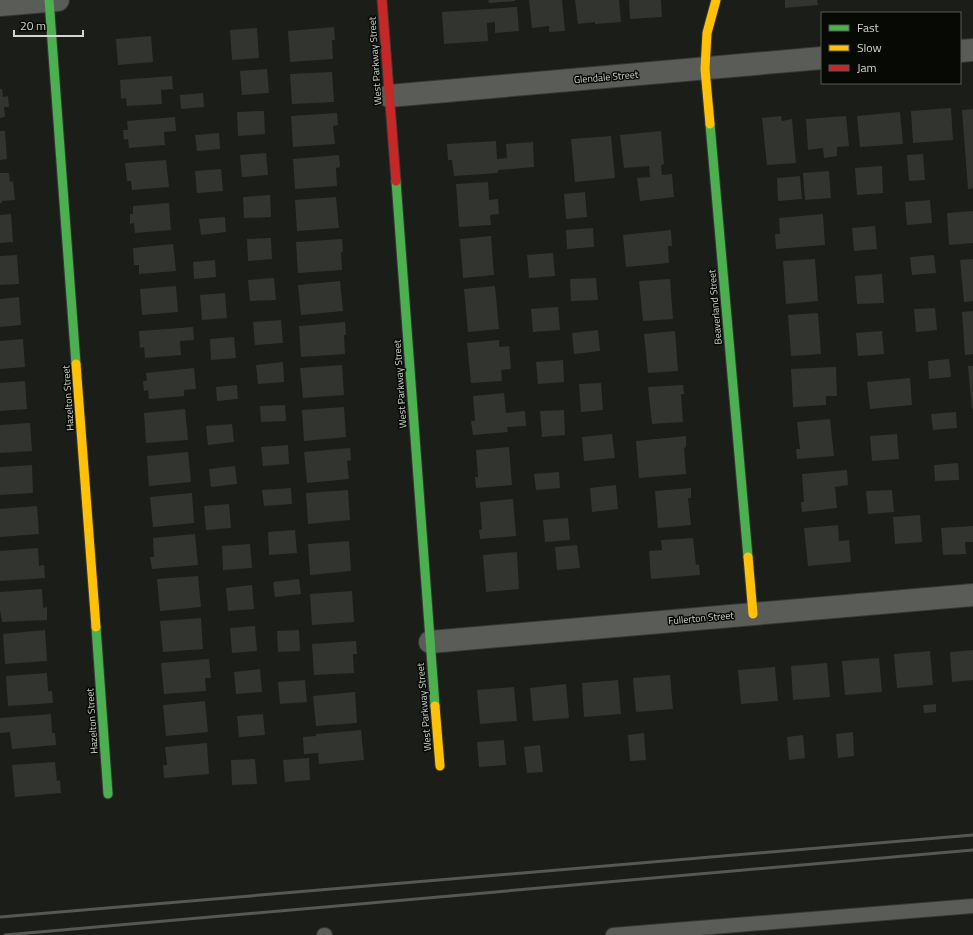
<svg xmlns="http://www.w3.org/2000/svg" width="973" height="935" font-family="'Titillium Web',sans-serif">
<rect width="100%" height="100%" fill="#1a1d18"/>
<!-- building -->
<path fill="#32342f" d="M488,0h27v1l-26,2z
M529,0h33l3,31 -16,1v-6l-17,2z
M575,0h44l2,22 -26,2v-2l-17,2z
M629,0h32l1,17 -32,2z
M785,0h32l1,5 -33,3z
M517,7l2,24 -24,2v-11l-8,1 1,18 -44,3 -2,-32z
M334,27l1,13h-3l1,19 -43,3 -2,-31z
M257,28l2,30 -27,2 -2,-30z
M151,36l2,26 -35,3 -2,-26z
M267,69l2,24 -27,2 -2,-24z
M332,72l2,30 -42,2 -2,-30z
M172,76l1,13 -12,1 1,14 -35,2 -1,-8 -5,1 -1,-19z
M0,89h2l1,8 5,-1 1,11h-5l1,10 -5,1z
M203,93l1,14 -23,2 -1,-14z
M951,108l2,32 -40,3 -2,-32z
M973,109v79l-5,1 -6,-79z
M264,111l1,23 -27,2 -1,-24z
M900,112l3,32 -43,3 -3,-31z
M337,113l1,12 -5,1 2,18 -42,3 -2,-31z
M781,116l1,5 10,-2 4,44 -29,2 -5,-47z
M846,116l3,30 -12,1v9l-13,2 -1,-10 -15,2 -2,-31z
M175,117l1,14 -12,1 1,13 -36,3 -1,-9 -4,1 -1,-10h5l-1,-9z
M0,131h5l2,28 -7,1z
M661,131l3,33 -3,1 1,10 10,-1 2,23 -34,4 -3,-23 13,-1 -1,-11 -25,2 -4,-33z
M219,133l1,16 -23,2 -2,-16z
M611,136l4,42 -40,4 -4,-43z
M496,141l1,18 10,-1 -1,-14 27,-2 1,25 -36,3v3l-44,3 -2,-16h-4l-1,-16z
M266,153l2,22 -26,2 -2,-22z
M923,154l2,26 -16,1 -2,-26z
M339,155l1,12 -4,1 1,18 -42,3 -2,-30z
M166,160l3,27 -37,3 -1,-9h-4l-2,-18z
M882,166l1,27 -26,2 -2,-27z
M221,169l2,22 -26,2 -2,-22z
M829,171l2,27 -26,2 -2,-27z
M0,173h9l1,9 3,-1 2,19 -13,1v2h-2z
M800,176l2,23 -24,2 -1,-23z
M488,182l1,18 9,-1 1,15 -9,1 1,10 -32,2 -3,-43z
M585,192l2,25 -21,2 -2,-25z
M270,195l1,22 -27,1 -1,-21z
M336,197l3,31 -42,3 -2,-31z
M930,200l2,23 -25,2 -2,-23z
M169,203l2,27 -36,3 -1,-10 -4,1v-10h3v-8z
M973,211v32l-24,2 -2,-32z
M11,214l2,28 -13,1v-28z
M823,214l2,31 -49,4 -1,-15h5l-1,-16z
M225,217l1,15 -25,3 -2,-16z
M875,226l2,23 -23,2 -2,-23z
M593,228l1,19 -27,2 -1,-19z
M671,230l1,16h-4l1,17 -43,4 -3,-32z
M491,236l3,39 -31,3 -3,-39z
M271,238l1,21 -24,2 -1,-22z
M342,239l1,13h-2l1,18 -44,3 -2,-31z
M173,244l3,27 -37,3v-9h-5l-1,-17z
M553,253l2,23 -26,2 -2,-23z
M17,255l2,29 -19,1v-29z
M934,255l2,18 -24,2 -2,-18z
M815,259l3,42 -32,3 -3,-43z
M973,259v42l-9,1 -4,-42z
M215,260l1,17 -22,2 -1,-17z
M882,274l2,29 -27,1 -2,-28z
M274,278l2,22 -26,1 -2,-21z
M596,278l2,22 -27,1 -1,-22z
M670,279l3,40 -30,2 -4,-40z
M340,281l3,30 -42,4 -3,-30z
M176,286l2,26 -36,3 -2,-26z
M495,286l4,43 -31,3 -4,-43z
M225,293l2,25 -25,2 -2,-25z
M19,297l2,28 -21,2v-28z
M558,307l2,23 -27,2 -2,-23z
M935,308l2,22 -21,2 -2,-23z
M973,311v43l-8,1 -3,-43z
M818,313l3,41 -30,2 -3,-41z
M281,320l2,23 -28,2 -2,-23z
M345,322l1,13h-2l1,19 -44,3 -2,-31z
M193,327l1,13 -14,1 1,14 -36,3 -1,-11 -4,1 -1,-17z
M598,330l2,21 -26,3 -2,-21z
M675,331l3,40 -30,2 -4,-39z
M882,331l2,23 -26,2 -2,-23z
M234,337l2,21 -25,2 -1,-21z
M23,339l2,28 -25,2v-28z
M499,340v7l10,-1 2,23 -10,1 1,11 -31,2 -4,-40z
M949,359l2,18 -22,2 -1,-18z
M563,360l1,22 -26,2 -2,-22z
M283,362l1,20 -26,2 -2,-19z
M342,365l2,30 -41,3 -3,-30z
M968,366h5v43h-1z
M836,367l1,29h-11v9l-33,2 -2,-38z
M194,368l2,21 -12,1v6l-35,3 -1,-9 -4,1 -1,-10h4l-1,-8z
M910,378l2,27 -42,4 -3,-27z
M25,381l2,28 -27,2v-28z
M601,383l2,27 -22,2 -2,-28z
M237,385l1,14 -21,2 -1,-14z
M683,385l1,9h-3l2,28 -31,2 -4,-37z
M504,393l2,20 19,-2 1,15 -19,1 1,5 -35,3 -2,-14h4l-2,-25z
M285,405l1,16 -25,1 -1,-16z
M344,407l2,30 -42,4 -2,-31z
M185,409l3,31 -42,3 -2,-30z
M564,410l1,25 -23,2 -2,-26z
M956,412l1,16 -24,2 -2,-16z
M830,419l4,37 -37,3 -1,-10h4l-3,-27z
M30,423l2,28 -32,2v-28z
M232,424l2,18 -26,3 -2,-19z
M612,434l3,24 -31,3 -2,-24z
M897,434l2,25 -27,2 -2,-25z
M686,436v11l-2,1 2,26 -47,4 -3,-37z
M288,445l1,19 -26,2 -2,-19z
M509,447l3,38 -36,3 -1,-11h3l-2,-27z
M350,448l1,12 -4,1 2,18 -42,4 -3,-31z
M188,452l3,30 -42,4 -2,-30z
M958,463l1,17 -24,1 -1,-16z
M32,465l1,28 -33,2v-28z
M235,466l2,18 -26,3 -2,-18z
M847,470l1,15 -13,2 2,21 -35,4 -1,-10h3l-2,-28z
M559,472l1,16 -24,2 -2,-16z
M616,485l2,24 -26,3 -2,-24z
M291,488l1,16 -28,2 -2,-16z
M691,488v10h-3l3,27 -33,3 -3,-37z
M348,490l2,30 -42,4 -2,-31z
M892,490l2,22 -26,2 -2,-23z
M192,493l2,30 -41,4 -3,-30z
M513,499l3,37 -36,3 -1,-9 3,-1 -2,-27z
M229,504l2,24 -25,2 -2,-24z
M37,506l2,28 -39,3v-28z
M920,515l2,27 -27,2 -2,-27z
M568,518l2,22 -25,2 -2,-22z
M838,525l1,16 10,-1 2,22 -43,4 -4,-38z
M973,526v16h-8l1,12 -23,1 -2,-27z
M295,530l2,23 -28,2 -1,-23z
M195,534l3,31 -46,4 -2,-12h4l-1,-19z
M693,538l3,27 3,-1 1,11 -49,4 -2,-28 13,-1 -1,-10z
M349,541l2,30 -41,4 -2,-31z
M250,544l2,24 -29,2 -1,-24z
M577,545l3,23 -23,2 -2,-23z
M38,548l1,18 5,-1 1,13 -45,3v-30z
M517,552l2,37 -33,3 -3,-37z
M198,576l3,31 -41,4 -3,-32z
M299,579l2,15 -26,3 -2,-15z
M252,585l2,24 -26,2 -2,-23z
M42,589l1,19 4,-1v13l-45,2 -2,-12v-18z
M352,591l2,31 -42,3 -2,-31z
M201,618l2,31 -40,3 -3,-31z
M255,626l2,25 -25,2 -2,-25z
M45,630l2,31 -42,3 -2,-30z
M299,630l1,21 -22,1 -1,-21z
M356,641l1,13h-4l1,19 -40,2 -2,-31z
M973,650v30l-21,2 -2,-30z
M930,651l3,34 -36,3 -3,-34z
M879,658l3,34 -37,3 -3,-34z
M209,659l2,19h-6l1,13 -42,3 -3,-31z
M827,663l3,34 -37,3 -2,-34z
M775,667l3,34 -37,3 -3,-34z
M260,669l2,23 -26,2 -2,-22z
M47,673l1,18h4l1,12 -45,3 -2,-30z
M670,675l3,34 -37,3 -3,-34z
M305,680l2,22 -27,2 -2,-22z
M618,680l3,34 -37,3 -2,-34z
M566,684l3,34 -36,3 -3,-33z
M514,687l3,34 -37,3 -3,-34z
M355,692l2,31 -41,3 -3,-30z
M205,701l3,31 -42,4 -3,-31z
M936,704v8l-12,1 -1,-8z
M51,714l1,19h3l1,12 -44,4 -2,-17 -10,1v-15z
M263,714l2,21 -26,2 -2,-21z
M361,730l3,30 -45,4 -1,-11 -14,1 -1,-17 13,-1v-2z
M853,732l1,24 -16,2 -2,-24z
M644,733l2,27 -16,1 -2,-26z
M803,735l2,23 -16,2 -2,-23z
M504,740l2,25 -27,2 -2,-25z
M207,743l2,31 -45,4 -1,-13h4l-2,-18z
M540,745l3,27 -16,1 -3,-26z
M309,758l1,22 -25,2 -2,-22z
M255,759l2,25 -25,1 -1,-25z
M55,762l2,19 3,-1 1,13 -46,4 -3,-32z"/>
<g fill="none" stroke-linecap="round" stroke-linejoin="round">
<!-- lane casing -->
<g stroke="#363835" stroke-width="16">
<path id="lane" d="M324,935h1
M613,935l360,-29"/>
</g>
<!-- street casing -->
<g stroke="#363835" stroke-width="24">
<path id="street" d="M0,5l58,-5
M960,51l13,-1
M389,96l433,-38
M430,642l543,-47"/>
</g>
<!-- fast casing -->
<g stroke="#363835" stroke-width="11">
<path id="fast" d="M49,0l27,364
M710,124l38,433
M396,181l39,525
M96,627l12,167"/>
</g>
<!-- slow casing -->
<g stroke="#363835" stroke-width="11">
<path id="slow" d="M710,124l-5,-55 2,-36 9,-33
M76,364l20,263
M748,557l5,57
M435,706l5,60"/>
</g>
<!-- jam casing -->
<g stroke="#363835" stroke-width="11">
<path id="jam" d="M382,0l14,181"/>
</g>
<!-- lane -->
<use href="#lane" stroke="#595c57" stroke-width="14"/>
<!-- street -->
<use href="#street" stroke="#595c57" stroke-width="22"/>
<!-- fast -->
<use href="#fast" stroke="#4caf50" stroke-width="9"/>
<!-- slow -->
<use href="#slow" stroke="#ffc107" stroke-width="9"/>
<!-- jam -->
<use href="#jam" stroke="#c62828" stroke-width="9"/>
<!-- rail -->
<path stroke="#565854" stroke-width="3" d="M0,917l973,-82
M5,935l968,-85"/>
</g>
<g text-anchor="middle" dominant-baseline="central" stroke-width="3" stroke-linejoin="round" paint-order="stroke">
<!-- street labels -->
<g font-size="10" fill="#d3d6cf" stroke="#070905">
<text transform="translate(375 61) rotate(-94)">West Parkway Street</text>
<text transform="translate(606 77) rotate(-5)">Glendale Street</text>
<text transform="translate(715 307) rotate(-95)">Beaverland Street</text>
<text transform="translate(400 384) rotate(-94)">West Parkway Street</text>
<text transform="translate(68 398) rotate(-94)">Hazelton Street</text>
<text transform="translate(701 618) rotate(-5)">Fullerton Street</text>
<text transform="translate(424 707) rotate(-95)">West Parkway Street</text>
<text transform="translate(92 721) rotate(-94)">Hazelton Street</text>
</g>
</g>
<!-- legend -->
<rect x="821" y="12" width="140" height="72" fill="#070905" stroke="#595b56"/>
<rect x="829" y="25" width="20" height="6" fill="#4caf50" stroke="#595b56"/>
<text x="857" y="32" font-size="12" fill="#d3d6cf">Fast</text>
<rect x="829" y="45" width="20" height="6" fill="#ffc107" stroke="#595b56"/>
<text x="857" y="52" font-size="12" fill="#d3d6cf">Slow</text>
<rect x="829" y="65" width="20" height="6" fill="#c62828" stroke="#595b56"/>
<text x="857" y="72" font-size="12" fill="#d3d6cf">Jam</text>
<!-- scale -->
<path d="M14 30v6h69v-6" fill="none" stroke="#d3d6cf" stroke-width="2"/>
<text x="20" y="30" font-size="12" fill="#d3d6cf" stroke="#070905" stroke-width="3" paint-order="stroke">20 m</text>
</svg>
